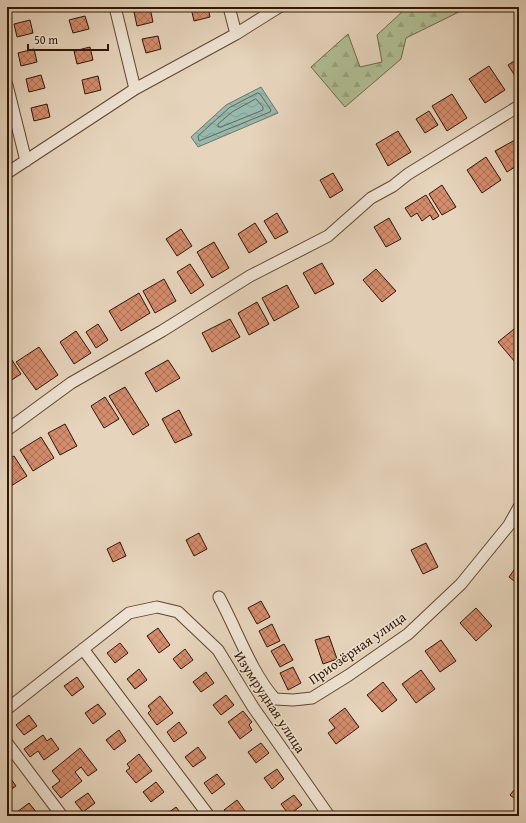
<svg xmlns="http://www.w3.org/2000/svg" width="526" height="823" font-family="'Gentium Book Plus',serif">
<defs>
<pattern id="forest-firs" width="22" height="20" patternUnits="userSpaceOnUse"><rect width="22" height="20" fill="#b0be94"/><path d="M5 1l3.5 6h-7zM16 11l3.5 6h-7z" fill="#98a37e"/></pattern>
<pattern id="water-waves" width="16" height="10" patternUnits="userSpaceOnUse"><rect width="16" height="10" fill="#97b8ad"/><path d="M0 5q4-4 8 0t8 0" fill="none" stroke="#829d93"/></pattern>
<pattern id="building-cross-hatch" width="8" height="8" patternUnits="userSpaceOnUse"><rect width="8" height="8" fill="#d48c6c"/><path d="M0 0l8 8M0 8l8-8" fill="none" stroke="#ac7156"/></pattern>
</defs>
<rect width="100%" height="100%" fill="#e6d4bc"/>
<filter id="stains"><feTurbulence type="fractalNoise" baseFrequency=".005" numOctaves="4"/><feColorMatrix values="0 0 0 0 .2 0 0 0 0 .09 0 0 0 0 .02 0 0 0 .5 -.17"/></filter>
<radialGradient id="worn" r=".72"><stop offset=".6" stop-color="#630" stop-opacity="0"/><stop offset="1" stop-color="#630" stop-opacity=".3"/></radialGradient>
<!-- forest -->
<path fill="url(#forest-firs)" stroke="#706a4a" d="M415,7h54l-63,31 -5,21 -56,48 -34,-40 37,-33 12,33 22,-5 -5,-27 26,-24z"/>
<!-- water -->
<path fill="url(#water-waves)" stroke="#6e7768" d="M261,87l17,26 -80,34 -7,-10 35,-32z"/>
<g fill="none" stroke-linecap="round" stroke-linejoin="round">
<!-- shore -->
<path stroke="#646756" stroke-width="1" d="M258,93l2,1 11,16 -1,2 -71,29 -1,-5 31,-28z
M256,99l7,8v3l-42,17h-3v-3l14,-12z"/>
</g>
<!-- building -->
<path fill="url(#building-cross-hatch)" stroke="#301600" d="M208,7l2,10 -16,4 -3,-13z
M150,8l3,14 -16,4 -3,-14z
M85,16l4,13 -16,4 -4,-13z
M30,20l3,13 -16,4 -3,-13z
M158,36l3,13 -15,4 -4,-14z
M90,47l3,13 -16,4 -3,-13z
M34,49l3,13 -16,4 -3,-13z
M519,58v24l-11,-17z
M489,66l16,24 -20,13 -16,-24z
M41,75l4,13 -16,4 -3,-13z
M98,76l3,14 -16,4 -3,-14z
M452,94l15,24 -20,13 -15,-25z
M47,104l3,13 -16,4 -3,-13z
M429,111l9,14 -13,8 -9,-14z
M398,131l13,21 -23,14 -12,-22z
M515,140l4,7v13l-3,2 2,3 -11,7 -12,-21z
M486,157l15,23 -19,13 -15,-23z
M333,173l10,17 -13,8 -10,-18z
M442,185l14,22 -14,8 -13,-21z
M426,195l13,21 -6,4 -3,-5 -8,6 -5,-8 -6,4 -6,-9z
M277,213l11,19 -13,7 -11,-18z
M389,218l12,21 -15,8 -12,-20z
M255,223l12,19 -18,11 -11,-19z
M181,229l11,17 -15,10 -11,-17z
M214,242l15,26 -17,10 -15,-26z
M322,263l12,21 -19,10 -12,-21z
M190,264l14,21 -13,9 -14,-22z
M376,269l20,22 -14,11 -19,-22z
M164,279l12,22 -21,12 -12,-22z
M287,285l12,22 -25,14 -12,-23z
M139,293l11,20 -29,18 -12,-20z
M257,302l12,22 -20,11 -11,-22z
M230,319l10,18 -28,15 -10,-19z
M98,324l10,16 -12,8 -10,-16z
M514,329l5,6v24l-4,3 -17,-20z
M76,331l15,22 -17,11 -14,-22z
M39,347l19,28 -22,15 -20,-28z
M8,354l13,20 -14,9v-28z
M168,360l12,18 -24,14 -11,-19z
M125,387l24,38 -16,10 -24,-39z
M105,397l14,22 -15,9 -13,-22z
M179,410l13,25 -17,8 -13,-24z
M519,421v10l-5,-5z
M65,424l12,22 -17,9 -12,-22z
M41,437l13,21 -21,13 -13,-21z
M14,456l13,20 -16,10 -4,-5v-21z
M199,533l8,16 -13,7 -8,-16z
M120,542l6,14 -13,6 -6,-13z
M426,543l12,24 -15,7 -12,-24z
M519,563v22l-10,-8z
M261,601l9,16 -13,7 -9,-16z
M476,608l16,18 -16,15 -16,-18z
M272,624l8,17 -13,6 -8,-16z
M158,628l12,17 -11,8 -12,-17z
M329,636l8,23 -14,5 -8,-24z
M441,640l15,21 -16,11 -15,-21z
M120,643l8,10 -13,10 -8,-10z
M284,644l9,16 -13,7 -9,-16z
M185,649l8,11 -12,9 -8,-10z
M293,667l8,16 -13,7 -8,-17z
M139,669l8,11 -12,9 -8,-10z
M421,670l14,19 -19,14 -14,-19z
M206,672l8,11 -13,9 -8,-10z
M77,677l7,10 -12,9 -8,-10z
M383,682l14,18 -15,12 -15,-17z
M226,695l8,10 -13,10 -8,-10z
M160,696l13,17 -16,12 -9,-12 3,-3 -3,-4z
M98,704l8,10 -13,10 -8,-11z
M345,708l14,19 -23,17 -8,-11 7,-5 -6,-8z
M243,711l9,11 -3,3 3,5 -12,9 -12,-17z
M29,715l8,11 -13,9 -8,-10z
M179,722l8,11 -13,9 -7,-10z
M119,730l7,11 -12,9 -8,-10z
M43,735l4,6 4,-3 8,11 -15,11 -6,-9 -8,6 -6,-8z
M261,743l8,10 -13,10 -8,-11z
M198,747l8,11 -13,9 -8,-10z
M80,748l17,22 -9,6 -7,-9 -6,5 7,9 -21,17 -9,-11 8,-6 -8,-10z
M139,754l13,17 -16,12 -10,-12 4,-3 -3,-4z
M277,769l7,10 -12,10 -8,-11z
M217,774l8,10 -13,10 -8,-11z
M8,775l8,11 -9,6v-16z
M156,782l8,10 -13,10 -8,-10z
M519,784v18l-9,-7z
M88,793l7,10 -12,9 -8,-10z
M294,795l8,10 -13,10 -8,-11z
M237,800l8,11 -7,5h-9l-5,-6z
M29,803l9,11 -3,2h-15l-3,-4z
M176,807l7,9h-19z"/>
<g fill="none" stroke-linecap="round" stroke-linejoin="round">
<!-- minor casing -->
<g stroke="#5e462f" stroke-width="13">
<path id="minor" d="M115,7l20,82
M229,7l7,27
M7,85l19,76
M7,173l128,-84 101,-55 43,-27
M7,430l64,-47 91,-52 88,-55 78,-40 43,-38 22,-12 15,-12 111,-68
M219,597c17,31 33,77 56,102l18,1 19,-2 37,-23 59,-41 53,-50 48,-59 10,-18
M83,649l126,167
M7,709l122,-96 28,-6 21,5 40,38 35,57 76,109
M7,743l55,73"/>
</g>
<!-- minor -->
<use href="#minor" stroke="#efe3d3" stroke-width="11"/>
</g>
<g text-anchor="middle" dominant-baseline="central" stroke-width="3" stroke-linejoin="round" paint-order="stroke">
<!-- street labels -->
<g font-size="14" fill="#301600" stroke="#efe3d3">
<text transform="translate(357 648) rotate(-35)">Приозёрная улица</text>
<text transform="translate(270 702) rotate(57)">Изумрудная улица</text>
</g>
</g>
<!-- margin -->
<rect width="526" height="823" fill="none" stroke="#e6d4bc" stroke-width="24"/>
<rect x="8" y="8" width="510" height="807" fill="none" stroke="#301600" stroke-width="2"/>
<rect x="12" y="12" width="502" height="799" fill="none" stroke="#301600"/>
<!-- scale -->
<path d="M28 44v6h80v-6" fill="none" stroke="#301600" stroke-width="2"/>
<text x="34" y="44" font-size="12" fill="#301600" stroke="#efe3d3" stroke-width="3" paint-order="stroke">50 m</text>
<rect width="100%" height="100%" filter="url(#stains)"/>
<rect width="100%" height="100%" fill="url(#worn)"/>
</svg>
